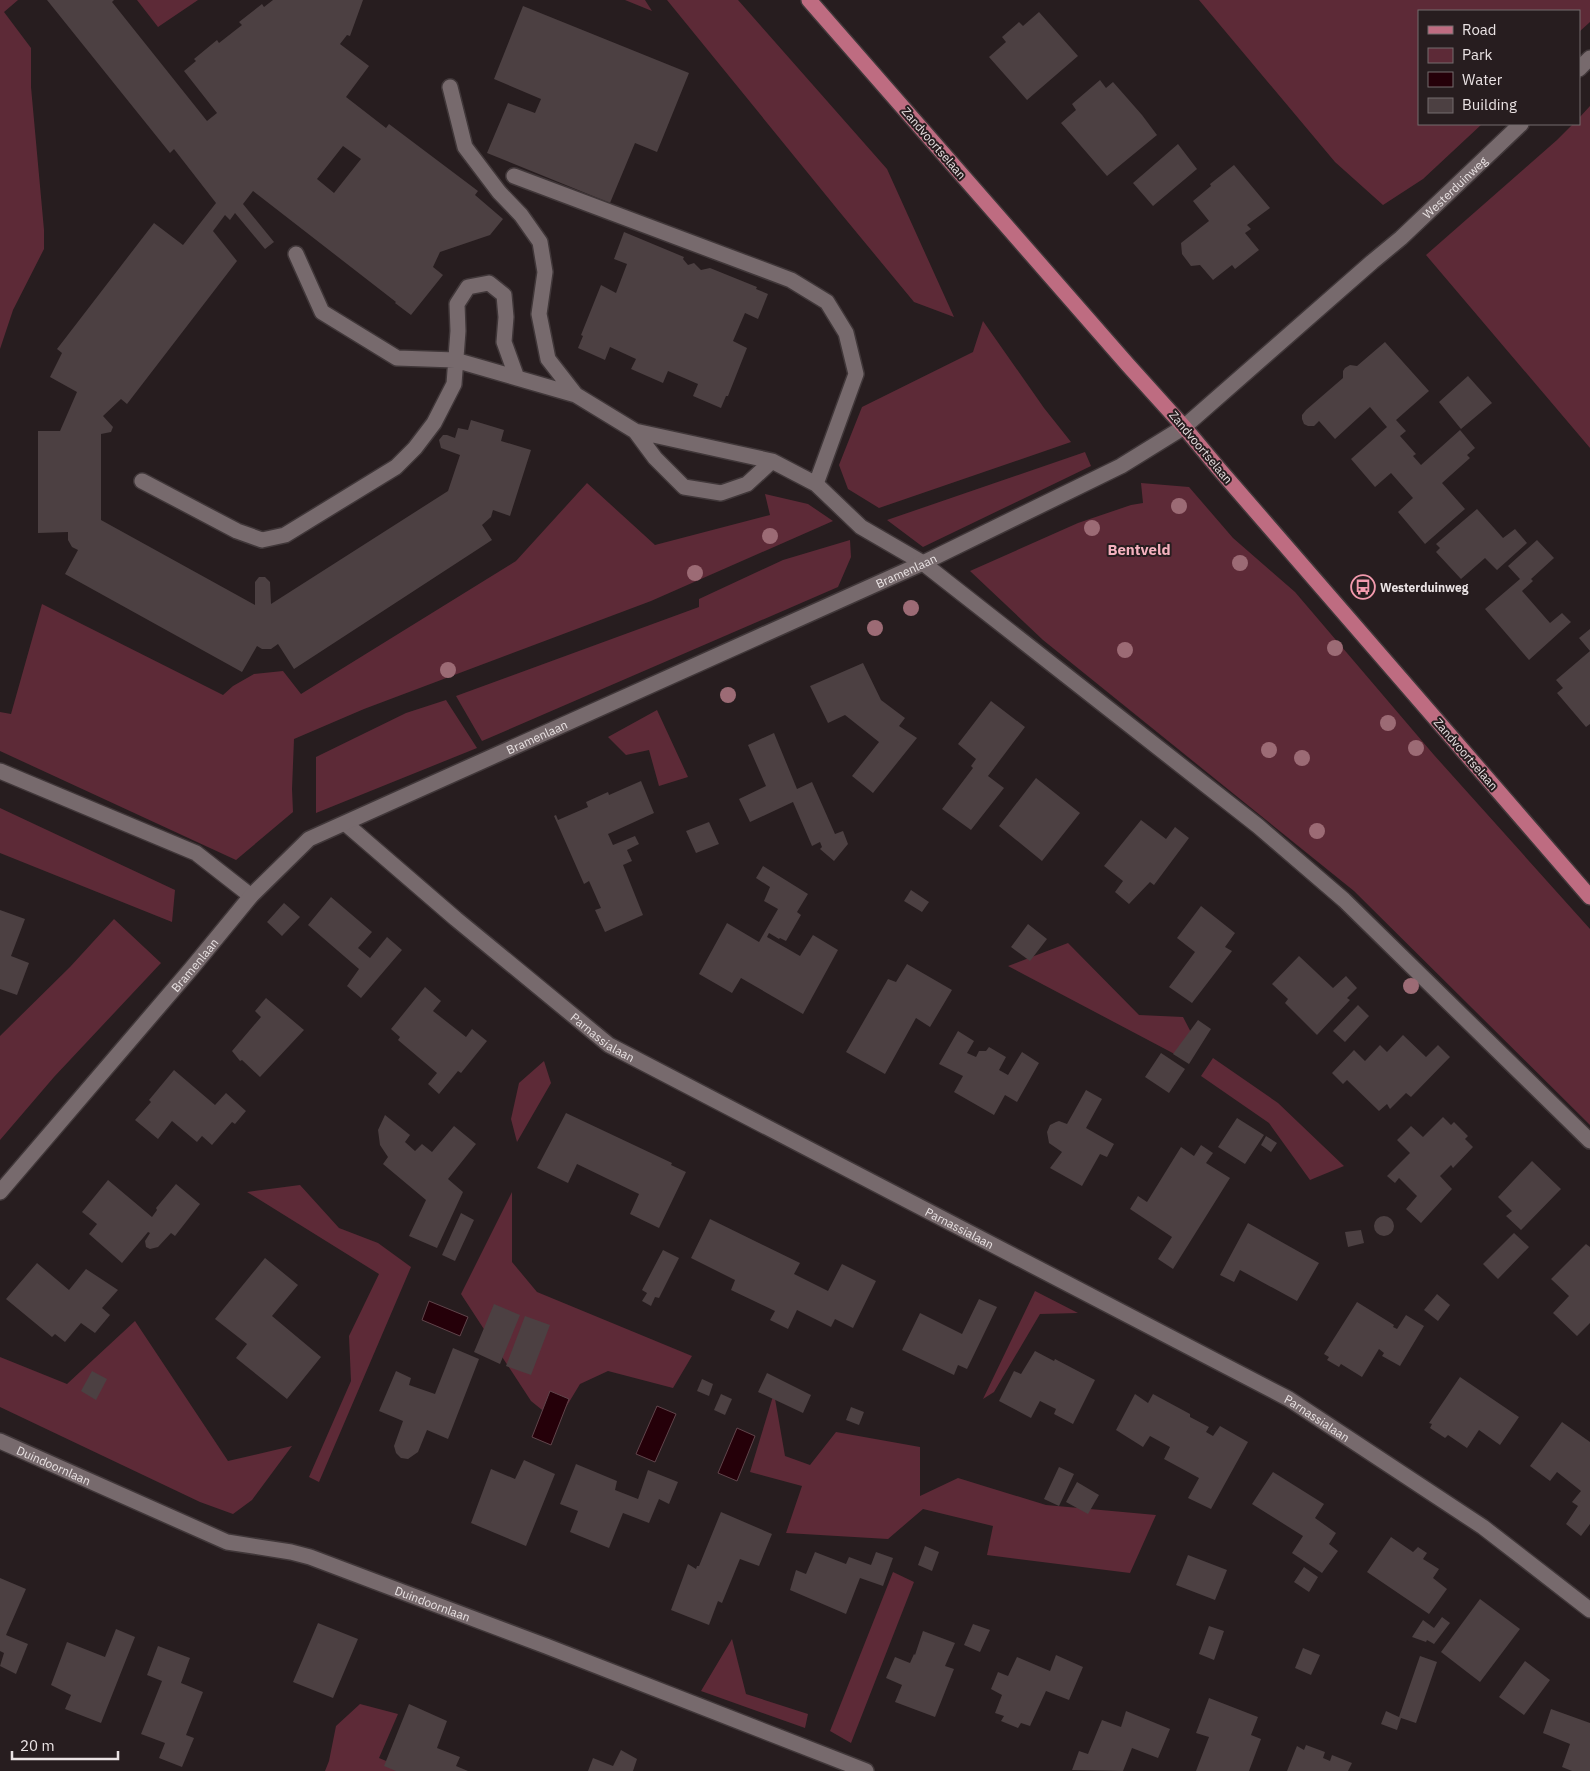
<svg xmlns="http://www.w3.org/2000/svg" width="1590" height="1771" font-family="'IBM Plex Sans',sans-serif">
<rect width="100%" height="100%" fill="#271d1f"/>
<!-- green -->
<path fill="#5d2a37" d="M0,0h18l-14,12 27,36v39l13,143v19l-31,61 -13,39z
M137,0h61l-40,27z
M625,0h20l7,11z
M667,0h71l149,169 67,148 -40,-15 -76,-92z
M1199,0h391v22l-11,10v-21h-160v113h63l-59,55 -40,26 -48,-43z
M1590,106v342l-164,-193 131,-115 16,-16h6v-6z
M983,321l61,87 27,34 -192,66 -31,-19 -9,-24 23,-58 111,-55z
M1085,452l6,14 -168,81 -36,-27z
M587,483l68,62 115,-30 -5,-21 43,10 25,17 -182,80 -287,108 -70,30 -2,50 1,23 -57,48 -236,-109v-39l11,2 31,-110 181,91 10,-9 21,-12 29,-3 18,23 215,-133z
M1141,483l48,4 44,51 62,54 139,163 156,174v196l-236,-234 -311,-251 -73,-69 108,-48 53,-18 12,-2z
M850,540l1,17 -13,30 -356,154 -26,-45 243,-89v-8l84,-39z
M446,700l31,48 -161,65v-56l90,-44z
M657,710l31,67 -29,9 -10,-36 -23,5 -18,-18z
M0,808l175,82 -3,32 -172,-69z
M114,919l47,44 -107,114 -54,63v-104l70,-69z
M1068,943l71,72 44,2 13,25 -12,17 -176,-93z
M1213,1058l65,45 66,63 -34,14 -41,-57 -68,-47z
M544,1061l7,22 -34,59 -6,-23 8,-36z
M300,1185l39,43 39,15 33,24 -92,215 -10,-5 42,-96 -2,-45 30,-62 -132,-82z
M512,1192v70l25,30 155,64 -19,32 -65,-17 -28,13 -23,38 -26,-21 -70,-107z
M1035,1291l43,22 -38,1 -46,78 -11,7z
M135,1321l93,140 64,-15 -40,54 -19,14 -33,-12 -200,-95v-50l67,27z
M774,1393l11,63 25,9 26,-33 84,15v49l38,-18 88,27 110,10 -26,58 -143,-18 6,-29 -70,-17 -35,30 -102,-6 16,-47 -52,-14z
M893,1572l21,10 -63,161 -21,-12z
M732,1639l14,55 62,20 -3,14 -104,-37z
M360,1704l38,10 -19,44 24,10v3h-78l4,-10 7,-35z"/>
<!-- water -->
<path fill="#250009" stroke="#60444b" d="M429,1301l39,16 -8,19 -38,-16z
M550,1391l19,8 -18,46 -19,-8z
M657,1406l19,8 -21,48 -19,-8z
M737,1428l18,8 -18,45 -19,-8z"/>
<!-- building -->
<path fill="#4c4042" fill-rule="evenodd" d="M47,0h67l-2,2 95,119 10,-8 -33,-42 12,-10 -2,-2 23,-19 2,3 23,-18 -3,-3 23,-18 2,3 9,-7h90l-13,36 -3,-1 -7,9 29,22 -23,31 40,31 3,-4 89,67 -3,4 28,24 -13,16 -50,17 -7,15 10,8 -32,40 -16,-12 1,-1 -143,-111 -10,13 31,38 -9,7 -30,-36 -5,7 -5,-5 -12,16 24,30 -110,143 -6,-5 -18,17 10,11 -2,5 -10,2v86l154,85v-23l4,-5h6l5,5 1,22 177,-113 12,-36 -19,-7 -2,-8 4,-5h4l8,3 3,-10 10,2 3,-10 33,10 -3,11 30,9 -21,66 -17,-6 -2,7 -9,8 10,15 -198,129 -16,-25 -7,5h-9l-5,-3 -15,26 -177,-98 13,-24 -6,-3 -4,-7v-8l-30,1v-102h22l17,-39 -27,-15 12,-24 -5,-4 97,-126 29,22 33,-42 -42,-54 -4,4zM343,146l18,13 -27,34 -17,-14z
M523,6l166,67 -32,79 -22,-9 -25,60 -123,-50 21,-50 27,10 6,-14 -47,-20z
M1039,12l39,44 -51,44 -38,-43 17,-15 -4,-5 17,-15 4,4z
M1100,80l6,8 7,-6 29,33 15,20 -50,41 -46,-53 15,-13 -4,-6z
M1178,144l19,25 -44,37 -20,-23z
M1234,165l36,43 -23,17 4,4 -6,4 14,17 -24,19 -3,-4 -19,15 -13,-15 -9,1 -9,-12 -1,-11 28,-22 -16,-20 18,-15 -1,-2z
M624,232l60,25 -1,2 5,6 6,-2 7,7 9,-2 47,19 -1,2 12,5 -10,25 -13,-6 -12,28 14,7 -19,48h-2l-5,12 -28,-12 5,-12 -30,-13 -5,12 -32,-14 5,-10 -26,-12 -5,13 -27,-12 5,-12 -2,-1 20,-50 15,8 11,-29 -13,-5z
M1385,342l44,49 -33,29 10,11 -6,5 16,18 -3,2 8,9 39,-35 15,18 -8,7 3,3 -28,25 23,26 -40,35 -27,-32 15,-14 -22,-25 -16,14 -24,-28 36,-32 -17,-20 -35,32 -16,-18 -5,5h-6l-4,-2 -2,-5v-4l4,-5 37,-32v-7l2,-3 5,-3 7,1z
M1468,376l24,27 -31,26 -22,-27z
M1477,509l26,29 12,-9 12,14 -30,27 -12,-12 -24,21 -25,-27 4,-4 -4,-4z
M1537,540l17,18 -23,21 2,2 -11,10 28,32 12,-10 9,9 -42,38 -44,-51 35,-30 -12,-13z
M1590,629v22l-11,-13z
M1590,651v73l-4,3 -29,-34 6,-5 -7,-8z
M863,663l18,37 24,18 -6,8 18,12 -44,55 -21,-17 27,-34 -34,-27 -17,8 -18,-37z
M991,701l34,26 -37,49 16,12 -33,42 -29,-21 31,-41 -2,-2 5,-7 -18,-15z
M774,733l23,56 15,-7 23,52 8,-3 5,13 -14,17 -14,-12 2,-2 -2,-5 -8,4 -19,-44 -43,20 -11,-23 27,-13 -18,-41z
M1036,778l44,35 -38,48 -43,-35z
M641,781l13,32 -46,21 5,11 22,-9 4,8 -12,6 5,11 -9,4 20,50 -38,17 -10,-22 6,-2 -12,-27 -5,3 -30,-68 2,-1 2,5 30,-13 -2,-5 22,-10 1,3z
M1141,820l25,19 9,-12 14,11 -35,47 -4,-3 -21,22 -14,-12 8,-11 -19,-15z
M709,822l10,22 -23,9 -10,-22z
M763,866l45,28 -11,18 4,3 -15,26 -6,-3 -1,1 -10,-6 -2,4 33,19 13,-21 25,15 -35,64 -62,-36 -9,15 -33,-19 28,-51 32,19 19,-33 -14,-8 6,-14 -14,-9z
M911,890l18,12 -7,10 -18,-11z
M331,897l41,35 -14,16 12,10 17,-21 15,13 -41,48 -14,-12 12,-17 -51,-44z
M284,903l16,14 -18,19 -15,-14z
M1201,906l34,27 -10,14 7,4 -40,52 -23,-16 26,-35 -18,-14z
M0,910l25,9 -14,37 18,7 -12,32 -17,-6z
M1028,924l19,15 -17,22 -19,-14z
M1299,956l34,32 13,-12 11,12 -10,10 3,2 -33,35 -32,-32 3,-4 -16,-15z
M907,964l45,26 -22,37 -14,-9 -31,56 -39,-22 42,-73 8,3z
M425,987l16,14 -8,10 33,26 6,-8 15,12 -26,32 -3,-2 -19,23 -11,-10 9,-11 -39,-33 2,-3 -9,-8z
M266,998l38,32 -44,47 -18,-17 -2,1 -8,-10 29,-34 -6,-6z
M1358,1005l11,11 -24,26 -12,-11z
M1198,1020l13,9 -22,35 -16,-10z
M958,1031l16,10 -7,12 9,4 3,-6h7l3,-4 17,10 -7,13 9,5 14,-23 17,11 -22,39 -12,-7 -11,20 -40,-23 9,-16 -24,-12z
M1403,1035l23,22 12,-12 12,12 -39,40 -5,-4 -16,16 -3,-5 -8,7 -32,-31 -4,4 -11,-11 22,-23 11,11 15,-16 7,7z
M1161,1053l24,16 -16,24 -24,-16z
M174,1070l41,35 11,-12 20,18 -11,13 -3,-2 -20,23 -10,-9 -5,6 -25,-21 -14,18 -23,-19 16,-18 -2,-2z
M1086,1090l16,9 -16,29 28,16 -7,13 -7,-3 -18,32 -32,-18 12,-16 -13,-9 -2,-11 3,-7 6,-3 3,-1 8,3z
M566,1113l106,50 -1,2 15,7 -27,56 -29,-14 9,-20 -62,-30 -9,19 -31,-15z
M385,1115l25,20 -5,7 10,9 7,-7 10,8 22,-26 22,18 -28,35 15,13 -26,56 -28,-12 17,-36 -43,-36 5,-7 -8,-12 -2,-15z
M1443,1117l8,8 3,-3 14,14 -3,3 8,8 -20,21 -2,-3 -11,11 12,13 -31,34 -15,-14 11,-13 -18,-18 -4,5 -8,-7 23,-23 -13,-13 14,-14 12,11z
M1237,1118l27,17 -19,29 -27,-17z
M1266,1136l11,7 -6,9 -10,-7z
M1201,1145l12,8 -7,10 24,15 -57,91 -15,-10 14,-22 -42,-28 8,-13 9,6 34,-55 13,9z
M1532,1161l29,28 -40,41 -15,-14 6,-5 -14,-14z
M108,1180l44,37 5,-7 -1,-2 20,-24 24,20 -25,32 -4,-3 -13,14 -8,2 -4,-2 -1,-6 5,-8 -2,-1 -26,31 -33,-29 8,-10 -15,-12z
M461,1213l13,7 -19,41 -13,-6z
M1374 1226a10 10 0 1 1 20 0a10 10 0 1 1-20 0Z
M710,1219l90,44 -6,11 34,17 14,-27 34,17 -23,47 -18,-9 -4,8 -34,-17 -9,19 -18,-9 5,-9 -44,-21 4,-10 -44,-22z
M1248,1223l71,40 -22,38 -57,-31 -6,12 -14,-7z
M1361,1230l3,13 -16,4 -3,-15z
M1514,1233l15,14 -31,32 -15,-15z
M1586,1244l4,3v76l-13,13 -24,-23 16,-17 -18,-17z
M663,1250l16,8 -20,40 -4,-1 -4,9 -9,-5 5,-8 -5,-3z
M265,1258l33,27 -26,31 49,41 -34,42 -51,-41 11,-14 -32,-25z
M37,1263l32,27 17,-21 32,21 -16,18 8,7 -15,18 -14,-10 -16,19 -10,-8 -3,3 -46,-38z
M1437,1294l13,11 -12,16 -14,-11z
M979,1299l18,8 -30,62 -9,-4 -4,10 -52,-25 18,-37 42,21z
M1357,1302l37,23 -1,2 4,2 9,-14 18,11 -24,40 -18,-10 2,-3 -5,-4 -17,28 -21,-13 -2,3 -12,-7 2,-3 -5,-3z
M494,1304l26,11 -20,49 -26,-12z
M525,1316l25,9 -19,50 -25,-9z
M453,1348l26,11 -31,80 -21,-9 -9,22 -10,7 -7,-1 -5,-5 -2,-7 9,-25 -24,-10 17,-40 15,7 -2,7 26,9z
M1035,1351l19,10 1,-2 40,21 -22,44 -19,-10 2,-5 -16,-8 -9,17 -32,-17 15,-30 7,3z
M92,1371l15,8 -11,21 -15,-9z
M767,1373l44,22 -8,18 -45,-21z
M1460,1377l59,40 -19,28 -21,-15 -12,18 -19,-13 -3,3 -15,-10 2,-4 -3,-1z
M702,1379l11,5 -4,12 -12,-5z
M721,1394l11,5 -7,16 -11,-5z
M1135,1394l13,9 5,-9 37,20v3l19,10 -3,5 7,4 7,-10 28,16 -37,67 -23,-11 11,-20 -35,-19 6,-12 -20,-11 -7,11 -27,-17z
M851,1407l13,5 -5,13 -13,-5z
M1562,1422l28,20v82l-9,12 -15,-12 12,-18 -6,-4 9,-11 -24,-19 -7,9 -20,-15z
M524,1460l31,14 -29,72 -55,-23 20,-54 24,10z
M576,1464l41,17 -2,9 23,9 10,-29 30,12 -9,22 -10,-5 -10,24 -26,-10 -14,35 -39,-16 8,-21 -18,-7z
M1059,1467l15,7 -15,32 -15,-7z
M1273,1472l51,32 -9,14 21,15 -7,11 9,7 -16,22 -30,-20 11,-17 -51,-32z
M1077,1482l22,13 -11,19 -22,-12z
M721,1512l51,22 -13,32 -19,-7 -18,44 -4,-2 -9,24 -38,-15 17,-46 8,5 1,-3h2z
M1391,1537l22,15 5,-5 9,6 -4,6 16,10 -6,9 14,11 -18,25 -62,-42z
M925,1546l14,6 -7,19 -14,-6z
M815,1552l31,12 3,-7 22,8 5,-13 17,6 -10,28 -23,-8 -14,36 -56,-24 6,-20 10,4z
M1188,1555l39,15 -12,30 -39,-15z
M1304,1567l14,10 -9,15 -15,-10z
M0,1578l26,11 -20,46 22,9 -12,30 -16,-8 4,-13 -4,-2z
M1480,1599l40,30 -40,53 -39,-30z
M1442,1617l8,6 -16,21 -7,-4 -1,2 -14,-5 11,-17 11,8z
M318,1623l40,16 -25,59 -40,-16z
M973,1624l17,6 -10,22 -16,-7z
M1209,1626l15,5 -10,29 -15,-6z
M116,1629l19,8 -34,86 -36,-14 6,-14 -20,-10 16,-43 38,15z
M923,1631l32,12 -10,23 9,3 -19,48 -40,-15 7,-17 -16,-7 9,-21 15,6 4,-9 1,1z
M158,1646l32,12 -9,25 22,9 -17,43 8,3 -12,29 -23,-9 6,-15 -24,-9 21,-53 -15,-6z
M1303,1648l17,7 -9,20 -16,-7z
M1056,1655l27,12 -14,33 -23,-9 -16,35 -9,-3 -3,5 -17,-7 3,-5 -9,-3 7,-18 -11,-6 7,-17 10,4 9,-19 33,14z
M1420,1656l17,6 -21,61 -15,-5 -4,12 -16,-6 5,-13 13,6z
M1525,1661l25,19 -26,35 -25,-18z
M1209,1698l49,19 -7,18 10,4 -12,32h-53l13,-34 -13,-4z
M409,1704l38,17 -10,27 23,9 -4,9 12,5h-72l-12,-5z
M1551,1709l39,14v48h-18l-10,-4 8,-23 -27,-11z
M1126,1711l44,18 -12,29 -26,-10 -9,23 -51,-1 7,-19 9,3 14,-34 19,7z
M1306,1745l19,7 -2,6 7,3 2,-6 20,8 -4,8h-61l10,-25 7,4z
M621,1750l16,9 -4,12h-45l5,-13 20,8z"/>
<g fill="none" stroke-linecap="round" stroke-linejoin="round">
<!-- service casing -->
<g stroke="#403739" stroke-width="18">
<path id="service" d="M450,87l15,60 34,45 22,23 19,27 5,30 -6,42 9,45 28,36
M514,176l277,104 36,22 19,31 10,41 -40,110
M296,254l26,58 75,46 58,2 121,35 59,36 137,30 44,23 45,43 62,36
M635,431l20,27 29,29 37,6 26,-9 25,-23
M142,481l95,50 25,9 23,-5 111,-68 19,-19 19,-25 20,-39 4,-53 -1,-27 11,-17 21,-4 15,12 2,22 -2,25 13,36
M0,771l196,82 55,43"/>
</g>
<!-- minor casing -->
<g stroke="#403739" stroke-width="18">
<g id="minor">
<path d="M1579,69l11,-11"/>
<path d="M923,563l335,263 86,74 246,241"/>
<path id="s1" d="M346,824l110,95 153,126 680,354 194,128 107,83"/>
<path id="s2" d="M0,1192l191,-223 60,-73 58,-57 614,-276 198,-97 63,-39 188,-165 29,-24 120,-114"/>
<path id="s3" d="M0,1441l227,101 64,10 19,5 236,89 320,125"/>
</g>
</g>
<!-- primary casing -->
<g stroke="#403739" stroke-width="18">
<path id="primary" d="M809,0l319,365 56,62 35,42 371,428"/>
</g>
<!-- service -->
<use href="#service" stroke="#776a6d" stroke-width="15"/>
<!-- minor -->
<use href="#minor" stroke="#776a6d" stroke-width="15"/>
<!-- primary -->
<use href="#primary" stroke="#be6c81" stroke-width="15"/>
</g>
<!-- trees -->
<g fill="#9c6b75">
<circle cx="1179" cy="506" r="8"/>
<circle cx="1092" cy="528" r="8"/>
<circle cx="770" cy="536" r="8"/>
<circle cx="1240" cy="563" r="8"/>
<circle cx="695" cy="573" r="8"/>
<circle cx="911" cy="608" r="8"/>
<circle cx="875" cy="628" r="8"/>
<circle cx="1335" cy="648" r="8"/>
<circle cx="1125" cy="650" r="8"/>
<circle cx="448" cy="670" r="8"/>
<circle cx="728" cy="695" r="8"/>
<circle cx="1388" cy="723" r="8"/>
<circle cx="1416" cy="748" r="8"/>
<circle cx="1269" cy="750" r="8"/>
<circle cx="1302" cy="758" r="8"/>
<circle cx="1317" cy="831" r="8"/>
<circle cx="1411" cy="986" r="8"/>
</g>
<!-- icons -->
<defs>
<g id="bus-ring" transform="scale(1.25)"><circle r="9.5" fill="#271d1f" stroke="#f29aad" stroke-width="1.5"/><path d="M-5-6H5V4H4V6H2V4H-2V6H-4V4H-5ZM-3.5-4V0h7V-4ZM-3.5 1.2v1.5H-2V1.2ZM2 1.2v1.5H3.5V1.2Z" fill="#f29aad"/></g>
</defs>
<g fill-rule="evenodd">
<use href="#bus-ring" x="1363" y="587"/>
</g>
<g text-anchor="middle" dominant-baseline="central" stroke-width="4" stroke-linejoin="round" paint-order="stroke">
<!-- street labels -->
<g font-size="12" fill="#eae3e4" stroke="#271d1f">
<text transform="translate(934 143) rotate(49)">Zandvoortselaan</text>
<text stroke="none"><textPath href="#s2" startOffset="1799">Westerduinweg</textPath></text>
<text transform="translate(1201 447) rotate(50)">Zandvoortselaan</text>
<text stroke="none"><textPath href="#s2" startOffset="1124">Bramenlaan</textPath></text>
<text stroke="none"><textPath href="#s2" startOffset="719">Bramenlaan</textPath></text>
<text transform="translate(1466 754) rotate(49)">Zandvoortselaan</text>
<text stroke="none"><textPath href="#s2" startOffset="299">Bramenlaan</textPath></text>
<text stroke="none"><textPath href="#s1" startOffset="334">Parnassialaan</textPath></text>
<text stroke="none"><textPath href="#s1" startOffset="739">Parnassialaan</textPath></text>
<text stroke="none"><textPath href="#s1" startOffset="1144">Parnassialaan</textPath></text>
<text stroke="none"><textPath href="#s3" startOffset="59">Duindoornlaan</textPath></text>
<text stroke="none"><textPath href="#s3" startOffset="464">Duindoornlaan</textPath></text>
</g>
<!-- poi labels -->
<g font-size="12" font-weight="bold" fill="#eae3e4" stroke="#271d1f" text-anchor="start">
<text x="1380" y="587">Westerduinweg</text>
</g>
<!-- quarter labels -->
<g font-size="15" font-weight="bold" fill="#f5b2bf" stroke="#271d1f">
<text x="1139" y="549">Bentveld</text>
</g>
</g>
<!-- legend -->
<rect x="1418" y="10" width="162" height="115" fill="#271d1f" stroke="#756c6e"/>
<rect x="1428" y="26" width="25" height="8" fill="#be6c81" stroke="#756c6e"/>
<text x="1462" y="35" font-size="15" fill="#eae3e4">Road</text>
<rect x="1428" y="48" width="25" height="15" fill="#5d2a37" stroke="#756c6e"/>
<text x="1462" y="60" font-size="15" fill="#eae3e4">Park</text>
<rect x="1428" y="72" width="25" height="15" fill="#250009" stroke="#756c6e"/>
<text x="1462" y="85" font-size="15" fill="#eae3e4">Water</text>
<rect x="1428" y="98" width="25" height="15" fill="#4c4042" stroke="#756c6e"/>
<text x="1462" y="110" font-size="15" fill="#eae3e4">Building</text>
<!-- scale -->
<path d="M12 1751v8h106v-8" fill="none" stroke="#eae3e4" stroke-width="2.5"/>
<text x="20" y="1751" font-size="15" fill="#eae3e4" stroke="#271d1f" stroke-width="4" paint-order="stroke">20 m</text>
</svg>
